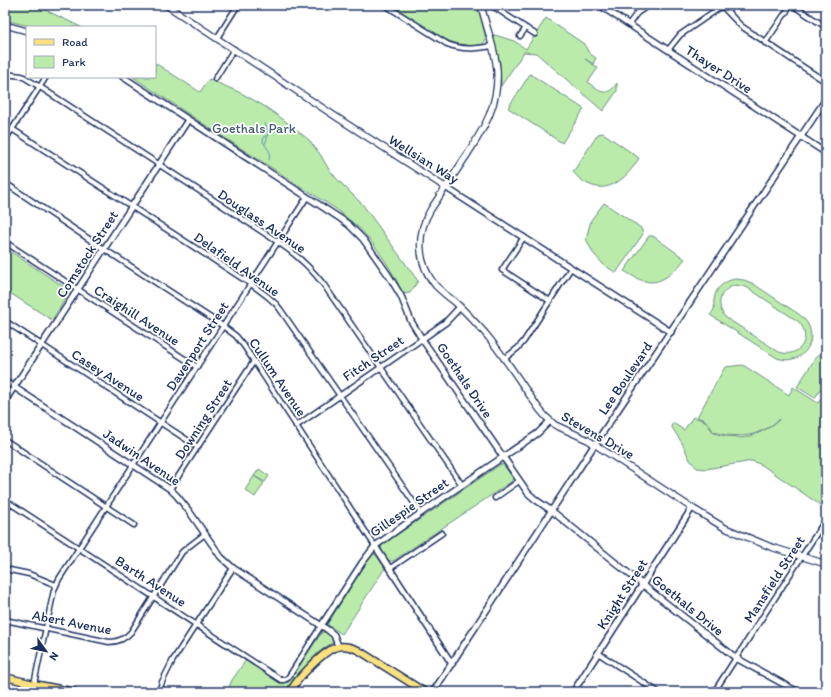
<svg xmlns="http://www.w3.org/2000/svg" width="831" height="697" font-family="Itim,sans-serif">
	<rect width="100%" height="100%" fill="#fff"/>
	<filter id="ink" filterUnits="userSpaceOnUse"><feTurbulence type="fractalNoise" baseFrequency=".025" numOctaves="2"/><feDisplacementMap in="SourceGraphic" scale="8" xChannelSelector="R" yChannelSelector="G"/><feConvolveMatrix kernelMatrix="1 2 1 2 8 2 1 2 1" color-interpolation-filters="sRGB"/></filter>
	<g filter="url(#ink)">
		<!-- green -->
		<g fill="#bbebaa" stroke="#6b8d84" fill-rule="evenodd">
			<path d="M5 5H35L81 27H33L5 20Z"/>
			<path d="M391 5H478L486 40 482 45C467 47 454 44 441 37Z"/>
			<path d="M546 18 584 44 589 53 596 58 593 64 585 59 598 68 588 82C599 92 607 98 617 83V91L603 111 536 53 524 52 501 86 500 63 493 35H495L514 41 526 49Z"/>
			<path d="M155 63 200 92 209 79 241 93 264 106 284 120 309 140 320 154 328 168 337 179 363 205 418 281 410 293 403 294C393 272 378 247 360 229 353 222 344 216 336 209L214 131 133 77H155Z"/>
			<path d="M530 74 584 109 562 143 508 108Z"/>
			<path d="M603 133 639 158C629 176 609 195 588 184 582 181 577 177 573 172L598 134Z"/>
			<path d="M604 203 641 228 643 234 616 273 603 264 593 253 586 239 591 220Z"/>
			<path d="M649 236H653L685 259C676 270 661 286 645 281 638 280 631 275 624 271Z"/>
			<path d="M5 248 69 290V293L52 320 5 290Z"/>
			<path d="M735 279 744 280 752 283 800 315C824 334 805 368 777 358L710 315C712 313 713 311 714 309 715 307 713 303 714 300 715 288 724 281 735 279ZM736 285 742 286 748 288 799 322C813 338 799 359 779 352L725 317C715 304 720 289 736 285Z"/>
			<path d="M818 354 826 359V381L815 398 797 387Z"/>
			<path d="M743 365 789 395 793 387 818 403 826 391V509L762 465 752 461 706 469 697 468 690 460 682 443 671 426 673 423 684 430 693 417 705 421 714 433 725 436 739 437 741 438C756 436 768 429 779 420V419L770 427 754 434 743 436 726 435 714 432 705 420 697 417 725 367Z"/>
			<path d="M501 464 504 465 512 477 513 479 511 482 393 561C387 562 383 554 381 549L382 545Z"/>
			<path d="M259 469 269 476 265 482 254 476Z"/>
			<path d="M254 476 264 483 255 497 245 490Z"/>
			<path d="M373 554 377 556 385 568 342 634 328 625V623L371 555Z"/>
			<path d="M322 632C328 632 333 637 333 642L319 652 294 679 287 692H227L232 680 246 660 280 683H285L288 682Z"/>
		</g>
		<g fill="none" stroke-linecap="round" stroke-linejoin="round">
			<!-- stream -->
			<g stroke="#5f92b5" stroke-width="1">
				<path d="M265 123 268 134 267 136H264L263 142 270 152 269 160"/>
				<path d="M265 144 268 136"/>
			</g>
			<!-- minor casing -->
			<g stroke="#1b2f5e" stroke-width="7">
				<g id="minor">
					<path d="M385 5 447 44C462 50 476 49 492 46"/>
					<path d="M491 5 535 34"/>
					<path d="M721 5 741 26 826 82"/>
					<path d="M792 5 826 27"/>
					<path d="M629 24 637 13 649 5"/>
					<path d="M520 36 526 28"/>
					<path d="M217 38 238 5"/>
					<path d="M765 43 791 5"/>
					<path d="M668 50 680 35 722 6"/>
					<path d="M5 74 22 76 40 87 278 242C296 254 311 268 324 285L462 485"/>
					<path d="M215 79 234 49"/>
					<path d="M12 129 251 284 267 296 276 304 280 309 421 513"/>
					<path d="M5 140 46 77"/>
					<path d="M5 183 104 249 220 324 236 336 244 346 375 546"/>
					<path d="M524 237 502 270 550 301"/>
					<path d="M5 242 197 367"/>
					<path d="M5 321 198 447"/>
					<path d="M504 359 518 348 524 341 571 268"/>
					<path d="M5 381 14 387"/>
					<path d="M296 426 422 339"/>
					<path d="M5 440 134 525"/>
					<path d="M170 489 254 361"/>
					<path d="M495 498 519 481"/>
					<path d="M5 500 281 680H284L288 678 321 626"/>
					<path d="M5 569 29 574 56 585"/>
					<path d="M389 569 442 533"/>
					<path d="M5 620 109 642C118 642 125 639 131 632L182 552 188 547 205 534"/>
					<path d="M598 653 658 692"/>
					<path d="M34 684 54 590 59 579 307 197"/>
					<path d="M159 692 162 682 173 660 233 568"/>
					<path d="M714 692 826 519"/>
				</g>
			</g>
			<!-- tertiary casing -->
			<g stroke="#1b2f5e" stroke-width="8">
				<g id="tertiary">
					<path d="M599 5 826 153"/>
					<path d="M5 25 27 31"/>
					<path d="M123 77 341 219 349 225 363 239 389 276 401 296 411 321 422 339 528 493 536 500 552 511 638 581 736 658 798 692"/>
					<path d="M445 187 671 332"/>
					<path d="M422 339 446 322 460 307"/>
					<path d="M14 387 170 489 177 496 189 511 221 557 233 568 328 630 334 635 338 646"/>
					<path d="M5 401 188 120"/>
					<path d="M375 546 452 664"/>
					<path d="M321 626 362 563 375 546 421 513 538 433 550 421"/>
					<path d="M433 692 595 444 826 99"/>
					<path d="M573 692 692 508"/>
				</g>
			</g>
			<!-- secondary casing -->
			<g stroke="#1b2f5e" stroke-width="8">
				<g id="secondary">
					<path d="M166 5 347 124 445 187"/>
					<path d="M481 5C486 27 495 48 497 70 499 105 484 128 467 155 455 173 443 191 431 209 416 233 417 264 436 286 442 292 448 297 455 302 465 311 475 322 485 333 505 357 522 385 540 410L546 417 555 425 588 440 692 508 725 528 771 547 826 564"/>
				</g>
			</g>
			<!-- primary casing -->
			<g stroke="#1b2f5e" stroke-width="9">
				<g id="primary">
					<path d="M5 677 34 684 75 692"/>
					<path d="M290 692C296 680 324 650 337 647 344 645 351 647 358 650L425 692"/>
				</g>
			</g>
			<!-- minor -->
			<use href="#minor" stroke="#fff" stroke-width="4"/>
			<!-- tertiary -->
			<use href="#tertiary" stroke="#fff" stroke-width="5"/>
			<!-- secondary -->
			<use href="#secondary" stroke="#fff" stroke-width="5.5"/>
			<!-- primary -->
			<use href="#primary" stroke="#fae180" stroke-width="6"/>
		</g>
	</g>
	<g text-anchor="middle" stroke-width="3.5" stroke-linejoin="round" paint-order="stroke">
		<!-- street labels -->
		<g font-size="14" fill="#1b2f5e" stroke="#fff">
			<text transform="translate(719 69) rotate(33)" y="5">Thayer Drive</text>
			<text transform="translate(424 159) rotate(32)" y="5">Wellsian Way</text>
			<text transform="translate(262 221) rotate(34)" y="5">Douglass Avenue</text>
			<text transform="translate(87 254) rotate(-57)" y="5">Comstock Street</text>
			<text transform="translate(237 264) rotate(35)" y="5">Delafield Avenue</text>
			<text transform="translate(137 315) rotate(33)" y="5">Craighill Avenue</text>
			<text transform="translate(197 346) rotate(-57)" y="5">Davenport Street</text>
			<text transform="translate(373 358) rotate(-34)" y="5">Fitch Street</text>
			<text transform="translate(108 375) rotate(33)" y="5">Casey Avenue</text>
			<text transform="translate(278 377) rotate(56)" y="5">Cullum Avenue</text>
			<text transform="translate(625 378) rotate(-56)" y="5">Lee Boulevard</text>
			<text transform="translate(465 380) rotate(56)" y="5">Goethals Drive</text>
			<text transform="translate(203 419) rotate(-57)" y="5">Downing Street</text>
			<text transform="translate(598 435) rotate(30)" y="5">Stevens Drive</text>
			<text transform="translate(142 457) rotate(34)" y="5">Jadwin Avenue</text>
			<text transform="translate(409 507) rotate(-35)" y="5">Gillespie Street</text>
			<text transform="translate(774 579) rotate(-57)" y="5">Mansfield Street</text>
			<text transform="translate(151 581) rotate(33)" y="5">Barth Avenue</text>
			<text transform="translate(622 594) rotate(-57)" y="5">Knight Street</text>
			<text transform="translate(688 605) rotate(39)" y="5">Goethals Drive</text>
			<text transform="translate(72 622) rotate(11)" y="5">Abert Avenue</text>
		</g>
		<!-- park labels -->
		<g font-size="14" fill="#435e71" stroke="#fff">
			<text x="254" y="133">Goethals Park</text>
		</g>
	</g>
	<!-- margin -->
	<rect width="831" height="697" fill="none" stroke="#fff" stroke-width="20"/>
	<rect x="10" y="10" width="811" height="677" fill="none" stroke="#1b2f5e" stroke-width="1.5" filter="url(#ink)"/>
	<!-- legend -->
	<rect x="26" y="26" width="130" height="52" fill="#ffffff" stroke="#a4acbf"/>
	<rect x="34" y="39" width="20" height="6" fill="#fae180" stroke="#a4acbf"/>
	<text x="62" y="46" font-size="12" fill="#1b2f5e">Road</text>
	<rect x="34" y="56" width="20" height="12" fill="#bbebaa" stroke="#a4acbf"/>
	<text x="62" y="66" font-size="12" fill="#1b2f5e">Park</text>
	<!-- north arrow -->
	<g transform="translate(46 651) rotate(123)" stroke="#ffffff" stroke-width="3" paint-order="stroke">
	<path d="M0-3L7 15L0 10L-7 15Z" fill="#1b2f5e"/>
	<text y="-6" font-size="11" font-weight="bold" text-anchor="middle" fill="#1b2f5e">N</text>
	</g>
</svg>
